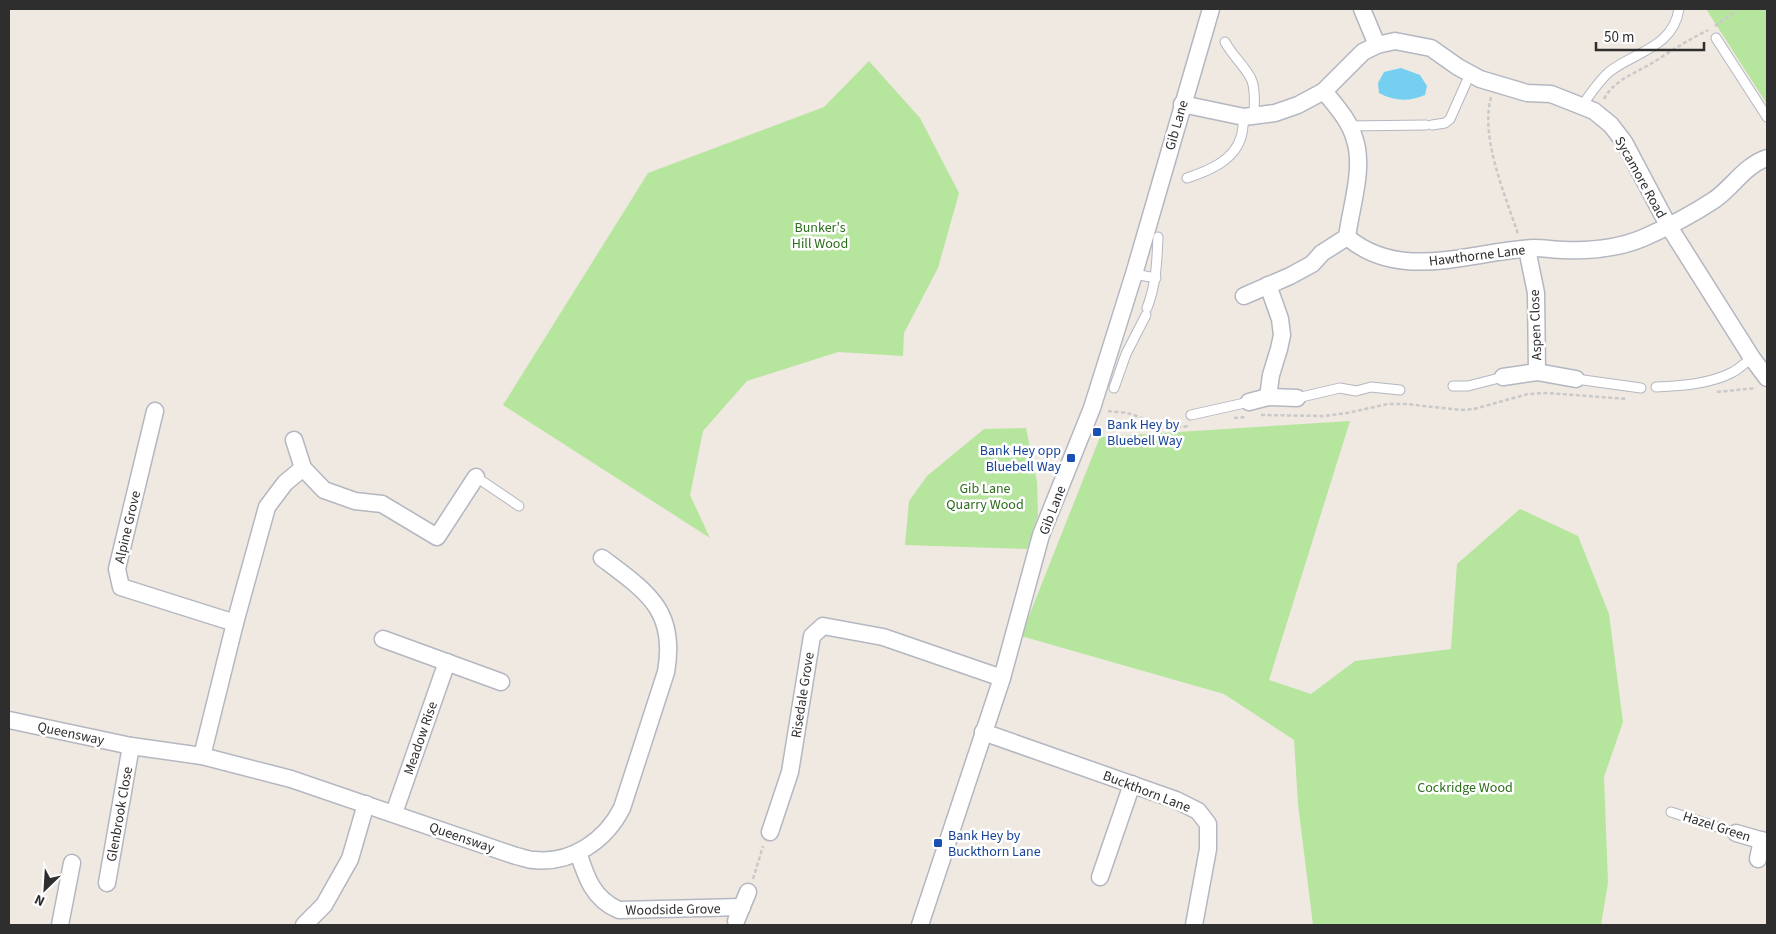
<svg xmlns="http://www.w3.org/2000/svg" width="1776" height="934" font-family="'Source Sans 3',sans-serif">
	<rect width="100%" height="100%" fill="#efe9e1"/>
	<!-- green -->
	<g fill="#b6e59e">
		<path d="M1706 9H1767V104Z"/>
		<path d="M869 61 920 118 959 193 938 268 904 333 903 356 838 352 747 381 703 431 690 495 710 538 503 405 648 173 824 107Z"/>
		<path d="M1350 421 1269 680 1311 694 1355 661 1451 649 1457 564 1520 509 1578 536 1609 614 1623 722 1604 777 1608 883 1601 925H1313L1298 804 1294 740 1224 694 1021 636 1100 437Z"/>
		<path d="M1026 428 1037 482 1038 515 1027 549 905 545 909 501 927 476 984 429Z"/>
	</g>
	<!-- water -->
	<path fill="#75cff0" d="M1401 68 1420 75 1427 86 1425 95C1409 102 1394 101 1379 93L1378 83 1384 72Z"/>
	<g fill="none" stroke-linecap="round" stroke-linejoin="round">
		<!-- lane casing -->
		<g stroke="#b4b7c1" stroke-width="11">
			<g id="lane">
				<path d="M1716 38 1767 117"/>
				<path d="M1225 42C1233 57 1247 68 1252 81 1256 92 1254 105 1254 117"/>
				<path d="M1582 106C1590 94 1598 82 1609 72 1634 52 1673 48 1679 9"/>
				<path d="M1432 125 1445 123 1450 119 1470 74"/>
				<path d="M1349 126 1426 125"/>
				<path d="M1187 178C1208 171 1234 161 1241 137 1243 131 1243 124 1244 117"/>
				<path d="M1134 274 1156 278"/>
				<path d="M1147 308C1156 285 1157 262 1158 237"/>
				<path d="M1576 379 1641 388"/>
				<path d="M1453 386H1468L1503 377"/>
				<path d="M1656 387C1682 386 1710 384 1733 372 1740 368 1746 362 1752 358"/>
				<path d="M1114 388 1126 354 1146 315"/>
				<path d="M1297 398 1340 388 1356 391 1371 387 1400 390"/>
				<path d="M1191 415 1249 402"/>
				<path d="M476 477 519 506"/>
				<path d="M1671 812 1736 833"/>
			</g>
		</g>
		<!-- street casing -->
		<g stroke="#b4b7c1" stroke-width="19">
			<g id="street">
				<path d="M1362 9 1377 45"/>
				<path d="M1182 104 1244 117 1275 113 1298 105 1324 91 1363 52 1377 45 1395 41 1431 48 1458 67 1480 79 1527 93 1551 94 1594 111 1611 125 1624 142 1668 225 1752 358 1767 378"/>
				<path d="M1347 237C1401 283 1472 251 1534 248 1544 248 1555 250 1565 250 1591 251 1619 248 1643 238 1666 228 1693 214 1714 200 1732 188 1745 165 1767 158"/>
				<path d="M1527 249 1536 293 1537 372"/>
				<path d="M1268 285 1280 319 1282 335 1279 349 1271 375 1268 397"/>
				<path d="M1244 296 1290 276 1312 264 1322 253 1347 237C1351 206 1365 167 1354 137 1349 120 1335 105 1324 91"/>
				<path d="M1503 377 1537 372 1576 379"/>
				<path d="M1249 402 1268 397 1297 398"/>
				<path d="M155 411 117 569 121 587 235 623"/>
				<path d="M294 440 303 468 324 490 355 501 382 504 437 537 476 477"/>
				<path d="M383 639 501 682"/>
				<path d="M9 720 131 746 202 756 291 779 516 856C522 857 528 860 534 860 572 864 606 840 622 808L666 672C677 610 647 592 602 558"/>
				<path d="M983 732 1176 800 1198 811 1208 824V849L1194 925"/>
				<path d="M202 756 235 623 267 507 285 483 303 468"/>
				<path d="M394 813 447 662"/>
				<path d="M770 832 790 772 812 636 823 626 883 637 1002 678"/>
				<path d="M1736 833 1767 842"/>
				<path d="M578 852C586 877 593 899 619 910L742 907"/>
				<path d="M1758 859 1762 840"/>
				<path d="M1100 877 1132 784"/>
				<path d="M107 883 131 746"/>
				<path d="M736 921 748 892"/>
				<path d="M60 925 72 863"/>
				<path d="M304 925 324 905 350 859 366 804"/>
				<path d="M920 925 1002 678 1041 535 1092 408 1134 274 1211 9"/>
			</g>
		</g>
		<!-- path -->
		<g stroke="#c9c9c9" stroke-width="2.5" stroke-dasharray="4 2.5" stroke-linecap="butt">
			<path d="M1715 26 1738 9"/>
			<path d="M1491 97C1480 138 1505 194 1518 234"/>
			<path d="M1604 99C1614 79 1639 72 1657 60 1674 49 1690 39 1708 30"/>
			<path d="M1717 392 1756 388"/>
			<path d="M1108 411C1115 412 1124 412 1131 414 1155 422 1163 430 1189 426"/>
			<path d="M1261 415 1324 416 1347 413 1388 404H1406L1461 410 1474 409 1528 394 1548 393 1627 399"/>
			<path d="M1234 418 1246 417"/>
			<path d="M753 879 763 846"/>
		</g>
		<!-- lane -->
		<use href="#lane" stroke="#fff" stroke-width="9"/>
		<!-- street -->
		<use href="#street" stroke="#fff" stroke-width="16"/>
	</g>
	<!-- markers -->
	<g fill="#1a4fb4" stroke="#fff" stroke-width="2">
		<rect x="1092" y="427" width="10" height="10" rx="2.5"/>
		<rect x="1066" y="453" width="10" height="10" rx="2.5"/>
		<rect x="933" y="838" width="10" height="10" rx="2.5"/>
	</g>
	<g text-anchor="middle" stroke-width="5" stroke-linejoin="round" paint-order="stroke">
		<!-- street labels -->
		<g font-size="14" fill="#2e2e2e" stroke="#fff">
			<text transform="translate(1176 125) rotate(-74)" y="5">Gib Lane</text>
			<text transform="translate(1641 177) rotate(61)" y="5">Sycamore Road</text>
			<text transform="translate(1477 255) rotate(-7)" y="5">Hawthorne Lane</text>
			<text transform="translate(1535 325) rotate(-92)" y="5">Aspen Close</text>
			<text transform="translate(1052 510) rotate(-69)" y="5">Gib Lane</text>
			<text transform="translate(127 527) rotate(-77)" y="5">Alpine Grove</text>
			<text transform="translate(802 695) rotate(-81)" y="5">Risedale Grove</text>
			<text transform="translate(71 733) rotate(12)" y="5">Queensway</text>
			<text transform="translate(420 738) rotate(-71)" y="5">Meadow Rise</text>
			<text transform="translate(1147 791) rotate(21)" y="5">Buckthorn Lane</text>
			<text transform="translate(119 814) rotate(-80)" y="5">Glenbrook Close</text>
			<text transform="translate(1717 826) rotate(18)" y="5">Hazel Green</text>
			<text transform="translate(462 837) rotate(19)" y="5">Queensway</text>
			<text transform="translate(673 909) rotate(-1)" y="5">Woodside Grove</text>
		</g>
		<!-- park labels -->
		<g font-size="14" fill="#2c6e1b" stroke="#fff">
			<text x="820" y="232">Bunker's<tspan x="820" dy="16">Hill Wood</tspan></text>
			<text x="985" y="493">Gib Lane<tspan x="985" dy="16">Quarry Wood</tspan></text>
			<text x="1465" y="792">Cockridge Wood</text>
		</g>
		<!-- transit labels -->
		<g font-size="14" fill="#164399" stroke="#fff" text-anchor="start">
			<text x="1107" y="429">Bank Hey by<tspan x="1107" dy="16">Bluebell Way</tspan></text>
			<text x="1061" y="455" text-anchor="end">Bank Hey opp<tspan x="1061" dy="16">Bluebell Way</tspan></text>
			<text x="948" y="840">Bank Hey by<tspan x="948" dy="16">Buckthorn Lane</tspan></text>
		</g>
	</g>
	<!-- border -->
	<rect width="1776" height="934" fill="none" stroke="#2e2e2e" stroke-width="20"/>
	<!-- north arrow -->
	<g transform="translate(45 889) rotate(205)" stroke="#ffffff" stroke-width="4" paint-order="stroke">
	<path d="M0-4L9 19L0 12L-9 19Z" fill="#2e2e2e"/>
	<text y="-8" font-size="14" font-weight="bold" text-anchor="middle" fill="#2e2e2e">N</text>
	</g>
	<!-- scale -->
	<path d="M1596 42v8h108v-8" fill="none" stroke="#2e2e2e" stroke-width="2.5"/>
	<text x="1604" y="42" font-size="15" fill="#2e2e2e" stroke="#ffffff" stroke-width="4" paint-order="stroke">50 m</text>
</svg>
